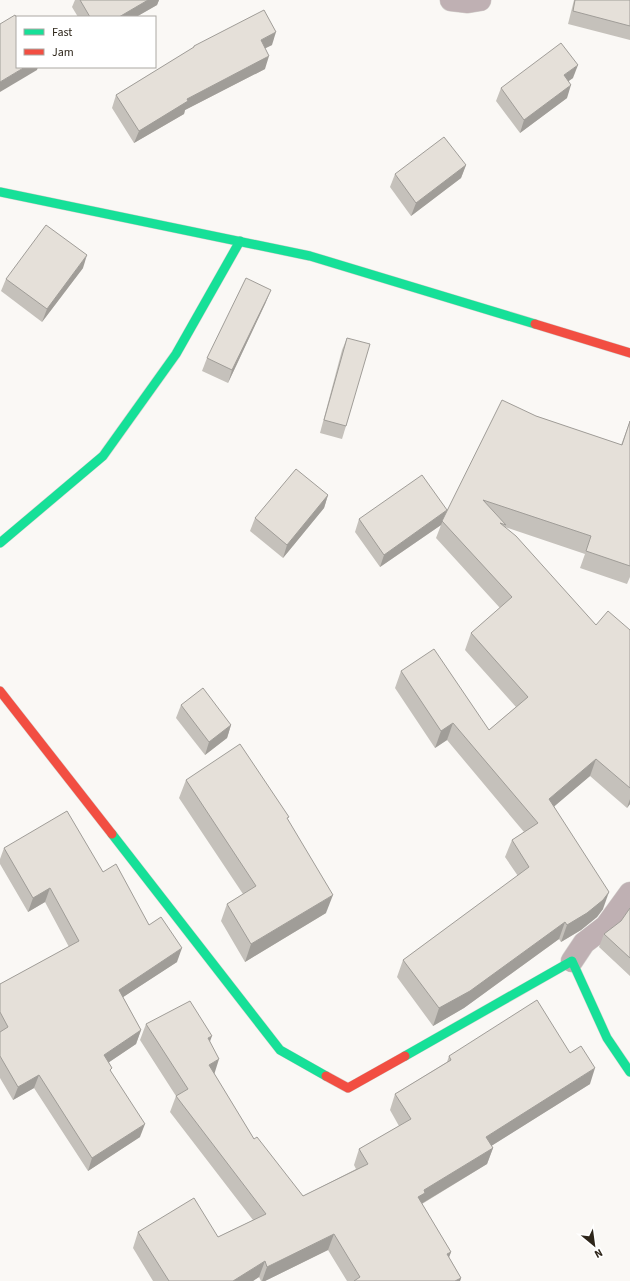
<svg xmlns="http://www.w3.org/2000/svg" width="630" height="1281" font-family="'Source Sans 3',sans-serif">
	<rect width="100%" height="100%" fill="#faf8f5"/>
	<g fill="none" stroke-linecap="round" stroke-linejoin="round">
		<!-- street casing -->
		<g stroke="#d4d2ce" stroke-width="23">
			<g id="street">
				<path d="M451 0 468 2 480 0"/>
				<path d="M572 961 584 943 606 926 630 893"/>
			</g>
		</g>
		<!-- fast casing -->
		<g stroke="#d4d2ce" stroke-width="10">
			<g id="fast">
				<path d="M0 192 310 256 535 324"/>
				<path d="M0 543 103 456 176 354 240 241"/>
				<path d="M112 834 280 1050 326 1076"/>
				<path d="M405 1056 572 961 607 1038 630 1072"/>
			</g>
		</g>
		<!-- jam casing -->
		<g stroke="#d4d2ce" stroke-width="10">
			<g id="jam">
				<path d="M535 324 630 353"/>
				<path d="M0 691 112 834"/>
				<path d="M326 1076 348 1088 405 1056"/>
			</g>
		</g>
		<!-- street -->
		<use href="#street" stroke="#bfb0b3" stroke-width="22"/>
		<!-- fast -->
		<use href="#fast" stroke="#16e098" stroke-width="9"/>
		<!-- jam -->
		<use href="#jam" stroke="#f24e42" stroke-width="9"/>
	</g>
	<!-- wall -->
	<g fill="#c5c1bb">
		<path d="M75 0H159L157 5 136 17H78L72 7Z"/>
		<path d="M574 0H630V40L568 24Z"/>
		<path d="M272 45 265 48V69L185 110 184 114 134 143 112 108 116 95 193 48 194 46Z"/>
		<path d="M573 78 568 81 567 98 520 133 496 101 501 88Z"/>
		<path d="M466 165 461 178 411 216 390 187 395 174Z"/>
		<path d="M83 268 42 322 1 291 6 279Z"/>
		<path d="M266 302 228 383 202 371 207 358Z"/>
		<path d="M347 338 346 426 342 439 320 433 342 350Z"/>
		<path d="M536 416 621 445 630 421V577L627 584 580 568 585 554 505 527 596 625 630 630V804L627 808 590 776 554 806 603 909 597 917 581 930 561 942 559 939 464 1008 433 1026 397 977 403 960 518 876 505 857 512 840 524 832 447 740 435 748 395 688 401 671 489 730 516 707 465 650 471 633 500 608 436 538 441 525 380 567 355 532 359 519 447 510Z"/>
		<path d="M328 495 324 508 283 558 250 531 255 518Z"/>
		<path d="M181 705 231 725 227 738 205 755 176 718Z"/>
		<path d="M186 780 288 820 326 913 245 962 221 921 227 904 243 894 179 798Z"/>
		<path d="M4 848 103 872 149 925 177 962 123 997 141 1030 136 1044 109 1062 111 1072 140 1137 88 1171 34 1088 13 1100 0 1078V984L69 947 45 902 28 912 0 864V859Z"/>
		<path d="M630 908V976L599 947 604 934 621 921Z"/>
		<path d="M146 1024 210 1042 214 1074 254 1139 303 1196 356 1169 354 1165 359 1149 399 1126 390 1110 395 1094 447 1062 449 1056 590 1084 491 1146 493 1148 487 1164 422 1204 451 1252 449 1257 461 1278 460 1281H347L328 1250 265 1281H261L259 1277 253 1281H153L133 1248 138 1232 218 1237 253 1220 170 1112 176 1096 140 1040Z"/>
	</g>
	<!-- shaded-wall -->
	<g fill="#a09d98">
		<path d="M148 0H159L157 5 136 17H119Z"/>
		<path d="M276 32 272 45 256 53 261 40Z"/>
		<path d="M269 56 265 69 185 110 184 114 134 143 139 131 187 99Z"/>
		<path d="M578 65 573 78 559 88 564 75Z"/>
		<path d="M25 67H38L37 70 0 92V82Z"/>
		<path d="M571 85 567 98 520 133 524 120Z"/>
		<path d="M466 165 461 178 411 216 416 203Z"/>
		<path d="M87 255 83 268 42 322 47 309Z"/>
		<path d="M271 290 266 302 228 383 232 370Z"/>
		<path d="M328 495 324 508 283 558 287 545Z"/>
		<path d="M447 510 441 525 380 567 384 555Z"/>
		<path d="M453 723 447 740 435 748 441 731Z"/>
		<path d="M231 725 227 738 205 755 209 742Z"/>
		<path d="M596 759 590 776 543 816 549 799Z"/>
		<path d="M630 799V804L627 808Z"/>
		<path d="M50 888 45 902 28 912 33 898Z"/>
		<path d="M609 892 603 909 597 917 581 930 561 942 567 925Z"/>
		<path d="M333 895 326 913 245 962 251 944Z"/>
		<path d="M565 922 559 939 464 1008 433 1026 439 1008Z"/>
		<path d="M182 948 177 962 114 1003 119 990Z"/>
		<path d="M141 1030 136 1044 99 1069 104 1055Z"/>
		<path d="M212 1036 206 1052 208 1038Z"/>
		<path d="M219 1059 214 1075 209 1065Z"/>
		<path d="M595 1068 590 1084 480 1153 486 1137Z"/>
		<path d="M39 1075 34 1088 13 1100 18 1087Z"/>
		<path d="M145 1124 140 1137 88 1171 92 1158Z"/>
		<path d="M493 1148 487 1164 421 1204 418 1197 424 1190Z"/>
		<path d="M334 1234 328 1250 265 1281H262L267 1267Z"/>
		<path d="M451 1252 445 1268 447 1254Z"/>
		<path d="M265 1261 259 1277 253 1281H233Z"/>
		<path d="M461 1278 460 1281H455Z"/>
	</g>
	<!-- building -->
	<g fill="#e5e0d9" stroke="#a09d98">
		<path d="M80 0H148L119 17H90Z"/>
		<path d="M575 0H630V26L573 11Z"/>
		<path d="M264 10 276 32 261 40 269 56 187 99 188 101 139 131 116 95 194 47V46Z"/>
		<path d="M15 15 17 18V67H25L0 82V24Z"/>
		<path d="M561 43 578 65 564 75 571 85 524 120 501 88Z"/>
		<path d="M444 137 466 165 416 203 395 174Z"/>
		<path d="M46 225 87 255 47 309 6 279Z"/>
		<path d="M246 278 271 290 232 370 207 358Z"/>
		<path d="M347 338 370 344 346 426 324 420Z"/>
		<path d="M502 400 536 416 622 445 630 421V566L586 551 591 536 483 500 506 525 500 523 516 536 596 625 608 611 630 630V788L596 759 549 799 609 892 603 900 587 913 567 925 565 922 470 991 439 1008 403 960 529 867 512 840 538 823 453 723 441 731 401 671 434 649 489 730 528 697 471 633 512 597 442 521Z"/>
		<path d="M296 469 328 495 287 545 255 518Z"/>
		<path d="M422 475 447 510 384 555 359 519Z"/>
		<path d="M203 688 231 725 209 742 181 705Z"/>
		<path d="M240 744 289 817 287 818 333 895 251 944 227 904 256 886 186 780Z"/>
		<path d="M67 811 103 872 116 864 149 925 161 917 182 948 119 990 141 1030 104 1055 112 1068 110 1070 145 1124 92 1158 39 1075 18 1087 0 1056V1032L8 1027 0 1012V984L79 941 50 888 33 898 4 848Z"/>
		<path d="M630 908V958L604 934 621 921Z"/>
		<path d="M537 1000 570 1053 581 1046 595 1068 486 1137 493 1148 424 1190 425 1193 418 1197 451 1252 447 1254 461 1278 455 1281H354L360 1277 334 1234 267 1267 265 1261 233 1281H169L138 1232 194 1198 218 1237 266 1214 176 1096 188 1089 146 1024 190 1001 212 1036 208 1038 219 1059 209 1065 254 1139 257 1137 303 1196 368 1164 359 1149 411 1119 395 1094 451 1060 449 1056Z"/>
	</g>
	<!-- legend -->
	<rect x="16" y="16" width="140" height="52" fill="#ffffff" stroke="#aba8a3"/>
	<rect x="24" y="29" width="20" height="6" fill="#16e098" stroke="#aba8a3"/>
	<text x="52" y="36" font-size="12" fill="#2d2519">Fast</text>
	<rect x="24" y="49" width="20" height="6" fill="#f24e42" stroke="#aba8a3"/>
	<text x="52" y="56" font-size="12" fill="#2d2519">Jam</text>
	<!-- north arrow -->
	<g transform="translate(594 1245) rotate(151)" stroke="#ffffff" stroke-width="3" paint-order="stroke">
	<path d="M0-3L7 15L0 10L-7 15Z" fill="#2d2519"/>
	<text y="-6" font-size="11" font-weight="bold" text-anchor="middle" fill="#2d2519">N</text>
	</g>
</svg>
